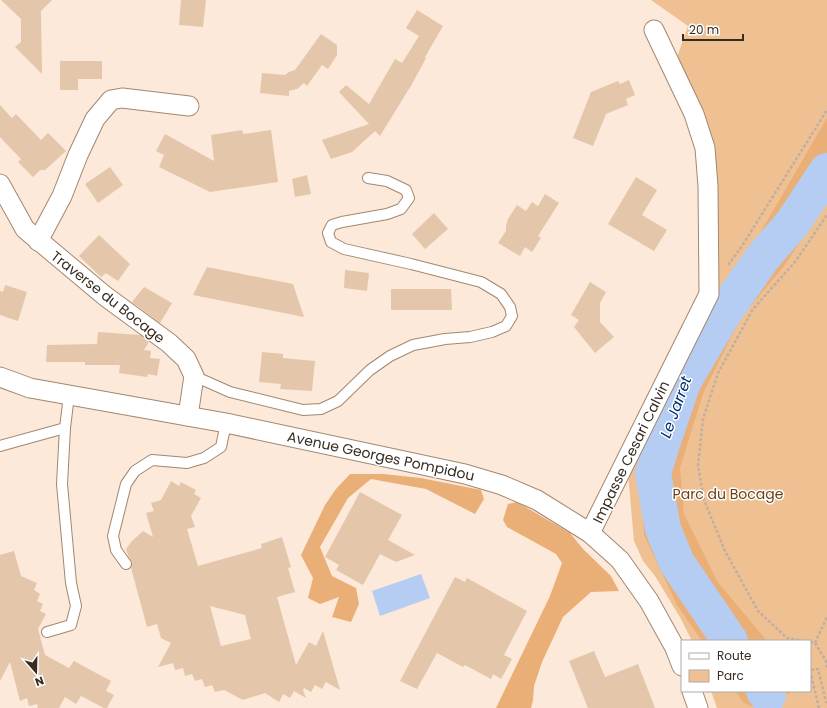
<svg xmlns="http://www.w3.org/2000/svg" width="827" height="708" font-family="Poppins,sans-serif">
	<rect width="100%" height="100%" fill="#fce9d9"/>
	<!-- green -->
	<path fill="#efc092" d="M651 0H827V708H717L711 691H810V641H692L681 619 655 576 643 561 634 541 628 473 716 296 713 141 676 60 688 26Z"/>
	<!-- forest -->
	<g fill="#e9af77">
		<path d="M827 118V202L784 266 740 319 703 394 680 468 684 514 717 581 767 641H702L677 605 644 535 640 461 662 399 700 325 738 271Z"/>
		<path d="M350 474H383L421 478 481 490 484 499 475 514 426 489 371 479 348 498 320 547 332 576 356 588 359 604 351 622 332 617 339 597 320 604 308 598 313 578 301 555 325 505 336 489Z"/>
		<path d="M517 502 570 533 583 549 611 576 619 591 591 592 563 617 542 662 534 686 533 700 531 708H496L550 596 562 563 556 554 507 527 503 520 508 504Z"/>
		<path d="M735 691H792V692L754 707 744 703Z"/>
	</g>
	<!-- water -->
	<path fill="#b5cdf3" d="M421 574 430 598 380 616 372 591Z"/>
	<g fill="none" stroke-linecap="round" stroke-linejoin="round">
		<!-- river -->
		<g stroke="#b5cdf3" stroke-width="36">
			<path d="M730 641 677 563 663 529 653 473 663 441 683 382 723 314 763 257 792 224 827 171"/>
			<path d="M764 691 768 696"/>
		</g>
	</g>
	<!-- building -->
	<g fill="#e4c6ab" fill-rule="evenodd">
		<path d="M1 0H52L41 11 42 74 15 47 21 42V19Z"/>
		<path d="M181 0H206L203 27 179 25Z"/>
		<path d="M417 10 443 26 425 57 426 58 412 84 380 136 375 131 352 152 331 159 322 140 369 124 339 92 346 85 369 104 395 59 402 63 419 36 406 28Z"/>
		<path d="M321 34 337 45V55L328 69 322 65 307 86 304 83 297 89 289 91V96L260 93 262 73 285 75 289 72 295 70Z"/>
		<path d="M60 61H102V79H78V90H60Z"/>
		<path d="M629 80 635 95 626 99 628 105 606 114 593 146 573 138 591 92 618 81 620 84Z"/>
		<path d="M0 105 12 118 16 114 41 140 48 133 66 151 45 170H40L33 177 18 162 21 159 0 137Z"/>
		<path d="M242 130 243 134 271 130 278 182 210 192 159 167 164 155 156 151 165 134 214 161 211 135Z"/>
		<path d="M110 167 123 185 98 203 85 184Z"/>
		<path d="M307 175 311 194 295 197 292 179Z"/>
		<path d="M636 177 657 190 642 215 667 230 654 251 608 224Z"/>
		<path d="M545 194 559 203 538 236 541 238 532 252 525 247 520 256 498 243 506 231V226L508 219 517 205 526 211 532 202 538 206Z"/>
		<path d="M434 213 448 229 425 249 412 234Z"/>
		<path d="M99 235 130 264 118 281 106 273 101 277 79 256Z"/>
		<path d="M207 267 293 284 304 317 193 295Z"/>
		<path d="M345 270 369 273 367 291 344 288Z"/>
		<path d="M590 282 606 292 600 303V322L614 337 595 353 574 327 579 320 571 315Z"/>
		<path d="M5 285 27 292 18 321 0 315V291L3 292Z"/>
		<path d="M144 287 172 303 160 323 132 302Z"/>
		<path d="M391 289H451L452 310H391Z"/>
		<path d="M98 332 140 335 149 342 144 350 151 351 150 358 160 359 157 376 148 374 147 377 119 373 120 365H85V362H46L47 345 97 344Z"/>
		<path d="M262 352 283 354V358L315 361 312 391 280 389 281 384 259 382Z"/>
		<path d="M171 481 179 486 181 482 196 490 194 494 201 498 191 516 195 527 187 529 198 566 262 548 261 544 282 537 291 567 288 568 295 592 277 597 296 665 309 642 316 646 323 631 340 690 326 682 322 689 315 685 311 692 304 688 303 690 306 698 294 691 290 698 283 694 279 702 265 693 243 700 224 690 215 692 212 685 205 687 202 679 195 681 192 674 185 676 183 668 175 670 173 663 158 667 171 643 161 638 157 624 147 627 131 568 132 563 128 555 126 549 132 541 143 531 153 537 146 513 154 511 151 503 161 500ZM210 606 245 615 251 639 221 646Z"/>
		<path d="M360 492 402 515 388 540 415 555 396 562 380 554 363 585 336 570 339 565 325 557Z"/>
		<path d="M14 551 21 576 37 583 34 590 40 594 37 601 43 604 40 611 46 614 38 629 45 655 69 668 74 661 111 681 106 691 114 695 107 708H104L81 696 76 704 65 697 59 708H38L37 704 29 706 27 698 20 701 10 662 0 681V555Z"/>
		<path d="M455 577 465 582 467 578 527 611 504 655 512 659 501 679 493 674 491 679 465 665 463 667 437 653 417 689 400 681Z"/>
		<path d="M594 651 605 677 638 664 655 708H588L569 661Z"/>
	</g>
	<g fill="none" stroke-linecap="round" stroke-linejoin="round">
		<!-- lane casing -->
		<g stroke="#a3876e" stroke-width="12">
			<g id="lane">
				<path d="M194 376 230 392 303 410 321 409 338 401 370 370 390 356 413 345 445 339 470 337 492 332 506 326 512 316 510 307 501 294 481 282 411 264 344 249 331 242 328 233 332 225 342 222 387 214 401 209 409 198 406 190 387 181 368 178"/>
				<path d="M0 446 65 428"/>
				<path d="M126 564 116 550 113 536 126 484 135 471 152 460 187 463 204 458 221 447 226 423"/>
				<path d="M47 632 71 625 76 606 71 583 62 484 65 428 69 395"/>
			</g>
		</g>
		<!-- street casing -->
		<g stroke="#a3876e" stroke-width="21">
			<g id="street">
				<path d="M0 184 25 229 105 296 169 343 186 359 194 376 188 416"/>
				<path d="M38 241 62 196 78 155 95 119 111 100 122 98 189 106"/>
				<path d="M0 377 30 388 226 423 465 474 502 485 537 500 590 533 620 560 649 601 675 648 682 666"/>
				<path d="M590 533 709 294 708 186 705 148 694 114 654 30"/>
				<path d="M692 691 698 708"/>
			</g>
		</g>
		<!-- path -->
		<g stroke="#c0afa1" stroke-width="2.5" stroke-dasharray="3 2" stroke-linecap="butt">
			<path d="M728 265 742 246 827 110"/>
			<path d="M804 641 787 638 758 611 725 551 704 500 698 466 703 419 718 373 753 309 795 262 827 215"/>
			<path d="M810 642 815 643 826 661 827 668"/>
			<path d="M815 643 827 617"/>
			<path d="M819 708 810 670 818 669 826 702H827"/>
		</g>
		<!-- lane -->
		<use href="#lane" stroke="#fff" stroke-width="10"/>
		<!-- street -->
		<use href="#street" stroke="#fff" stroke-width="19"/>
	</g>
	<g text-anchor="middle" stroke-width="3" stroke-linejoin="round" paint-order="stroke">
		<!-- street labels -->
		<g font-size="14" fill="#372c21" stroke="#fff">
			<text transform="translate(108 297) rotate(38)" y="5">Traverse du Bocage</text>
			<text transform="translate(631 452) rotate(-64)" y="5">Impasse Cesari Calvin</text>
			<text transform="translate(381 456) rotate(12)" y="5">Avenue Georges Pompidou</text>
		</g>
		<!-- park labels -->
		<g font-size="14" fill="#694218" stroke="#fff">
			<text x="728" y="499">Parc du Bocage</text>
		</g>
		<!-- water labels -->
		<g font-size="15" font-style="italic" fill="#002e73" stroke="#fff">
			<text transform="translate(676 407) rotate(-70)" y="5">Le Jarret</text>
		</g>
	</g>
	<!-- legend -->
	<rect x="681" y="640" width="130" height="52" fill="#ffffff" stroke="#afaba6"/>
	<rect x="689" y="653" width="20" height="6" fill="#ffffff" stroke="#afaba6"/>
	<text x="717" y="660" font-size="12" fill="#372c21">Route</text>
	<rect x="689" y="670" width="20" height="12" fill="#efc092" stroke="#afaba6"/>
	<text x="717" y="680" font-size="12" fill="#372c21">Parc</text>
	<!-- north arrow -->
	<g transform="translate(36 672) rotate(160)" stroke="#ffffff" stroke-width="3" paint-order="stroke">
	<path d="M0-3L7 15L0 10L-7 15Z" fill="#372c21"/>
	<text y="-6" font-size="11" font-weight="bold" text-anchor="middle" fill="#372c21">N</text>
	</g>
	<!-- scale -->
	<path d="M683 34v6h60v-6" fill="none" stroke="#372c21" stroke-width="2"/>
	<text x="689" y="34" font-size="12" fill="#372c21" stroke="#ffffff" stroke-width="3" paint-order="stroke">20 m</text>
</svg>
